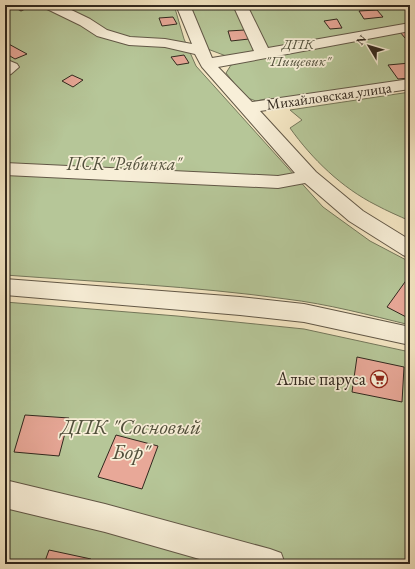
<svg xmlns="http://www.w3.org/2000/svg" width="415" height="569" font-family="'EB Garamond',serif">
	<rect width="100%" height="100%" fill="#f4e6c3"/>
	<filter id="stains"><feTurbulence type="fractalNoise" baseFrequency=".005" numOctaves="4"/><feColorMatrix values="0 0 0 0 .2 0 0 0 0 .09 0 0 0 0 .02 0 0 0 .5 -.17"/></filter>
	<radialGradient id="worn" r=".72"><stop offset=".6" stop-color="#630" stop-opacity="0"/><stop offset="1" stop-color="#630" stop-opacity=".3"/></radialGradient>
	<!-- green -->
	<g fill="#b6c698" stroke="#74775b">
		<path d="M5 5H174L184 39 196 66 323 207 370 241 410 262V325C369 315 328 304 286 299 193 286 98 282 5 275Z"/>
		<path d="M188 5H410V84L275 104 270 98 256 101 245 97 226 73 231 65 242 62 205 48Z"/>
		<path d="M410 92V221C399 216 387 211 376 205 342 188 312 159 290 128L302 120 290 110Z"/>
		<path d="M5 302 177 316 304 329 410 352V564H5Z"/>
	</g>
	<!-- building -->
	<g fill="#e8a898" stroke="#31281e">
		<path d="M14 5H29L31 6 21 11 12 6Z"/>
		<path d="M377 10 383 17 364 19 359 11Z"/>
		<path d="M173 17 177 24 162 26 159 18Z"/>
		<path d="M337 19 342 28 330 29 324 21Z"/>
		<path d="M245 30 249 39 231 41 228 31Z"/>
		<path d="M410 31V37L405 38 400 32Z"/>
		<path d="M5 42 27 54 15 59 5 53Z"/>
		<path d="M184 55 189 63 177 65 171 57Z"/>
		<path d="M410 63V78L398 79 388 65Z"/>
		<path d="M72 75 83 80 73 87 62 81Z"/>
		<path d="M410 275V319L387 307Z"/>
		<path d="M357 357 404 367 402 402 352 392Z"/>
		<path d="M25 415 69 418 59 456 14 452Z"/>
		<path d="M116 435 158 446 142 489 98 477Z"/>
		<path d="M49 550 91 559 90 564H44Z"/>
	</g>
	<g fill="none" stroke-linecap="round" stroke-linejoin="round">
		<!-- minor casing -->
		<g stroke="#625847" stroke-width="2">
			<g id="minor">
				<path d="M43 5H61L90 19 107 30 130 37 165 39 192 44 176 5H190L212 58 254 51 233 5H247L268 48 410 23V31L218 67 252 102 410 79V89L260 111 316 172 363 211 410 240V258L403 255 349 221 305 183 278 188 5 175V163L278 176 295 173 202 67 195 54 165 47 129 45 97 36 80 25 45 8Z"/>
				<path d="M5 59 17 64 19 67 11 74 5 76Z"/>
				<path d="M5 279 240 297 304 304 410 327V345L304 322 240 315 5 295Z"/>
				<path d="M5 480 105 504 270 549 281 553 285 564H217L105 532 5 508Z"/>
			</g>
		</g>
		<!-- minor -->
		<use href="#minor" fill="#f8efd8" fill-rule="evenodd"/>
	</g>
	<!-- icons -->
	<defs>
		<g id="supermarket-ring" transform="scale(0.9)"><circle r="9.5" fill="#f8efd8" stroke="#8f2418" stroke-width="1.5"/><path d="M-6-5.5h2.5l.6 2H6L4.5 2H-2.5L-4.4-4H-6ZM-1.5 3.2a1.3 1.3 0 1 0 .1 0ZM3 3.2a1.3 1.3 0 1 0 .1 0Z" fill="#8f2418"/></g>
	</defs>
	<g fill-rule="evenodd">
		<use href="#supermarket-ring" x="379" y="379"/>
	</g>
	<g text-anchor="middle" stroke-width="3.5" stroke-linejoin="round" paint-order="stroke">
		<!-- far-park labels -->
		<g font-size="15" font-style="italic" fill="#52503c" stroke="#f8efd8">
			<text x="298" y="49">ДПК<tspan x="298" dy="17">"Пищевик"</tspan></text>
		</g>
		<!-- far-street labels -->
		<g font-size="15" fill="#31281e" stroke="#f8efd8">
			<text transform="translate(329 96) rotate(-8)" y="5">Михайловская улица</text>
		</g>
		<!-- park labels -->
		<g font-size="18" font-style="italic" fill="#52503c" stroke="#f8efd8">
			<text x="124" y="170">ПСК "Рябинка"</text>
		</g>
		<!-- poi labels -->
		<g font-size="18" fill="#31281e" stroke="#f8efd8" text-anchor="end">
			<text x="366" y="385">Алые паруса</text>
		</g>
		<!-- near-park labels -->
		<g font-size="22" font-style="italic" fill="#52503c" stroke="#f8efd8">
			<text x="131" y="434">ДПК "Сосновый<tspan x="131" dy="25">Бор"</tspan></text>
		</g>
	</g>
	<!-- margin -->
	<rect width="415" height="569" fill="none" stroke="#f4e6c3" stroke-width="20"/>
	<rect x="6" y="6" width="403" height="557" fill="none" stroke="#31281e" stroke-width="2"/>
	<rect x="10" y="10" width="395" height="549" fill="none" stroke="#31281e"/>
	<!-- north arrow -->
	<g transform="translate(369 46) rotate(308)" stroke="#f8efd8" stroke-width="3" paint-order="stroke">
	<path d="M0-3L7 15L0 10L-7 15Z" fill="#31281e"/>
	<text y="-6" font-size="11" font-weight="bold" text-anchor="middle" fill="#31281e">N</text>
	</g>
	<rect width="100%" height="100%" filter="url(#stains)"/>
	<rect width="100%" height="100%" fill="url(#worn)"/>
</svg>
